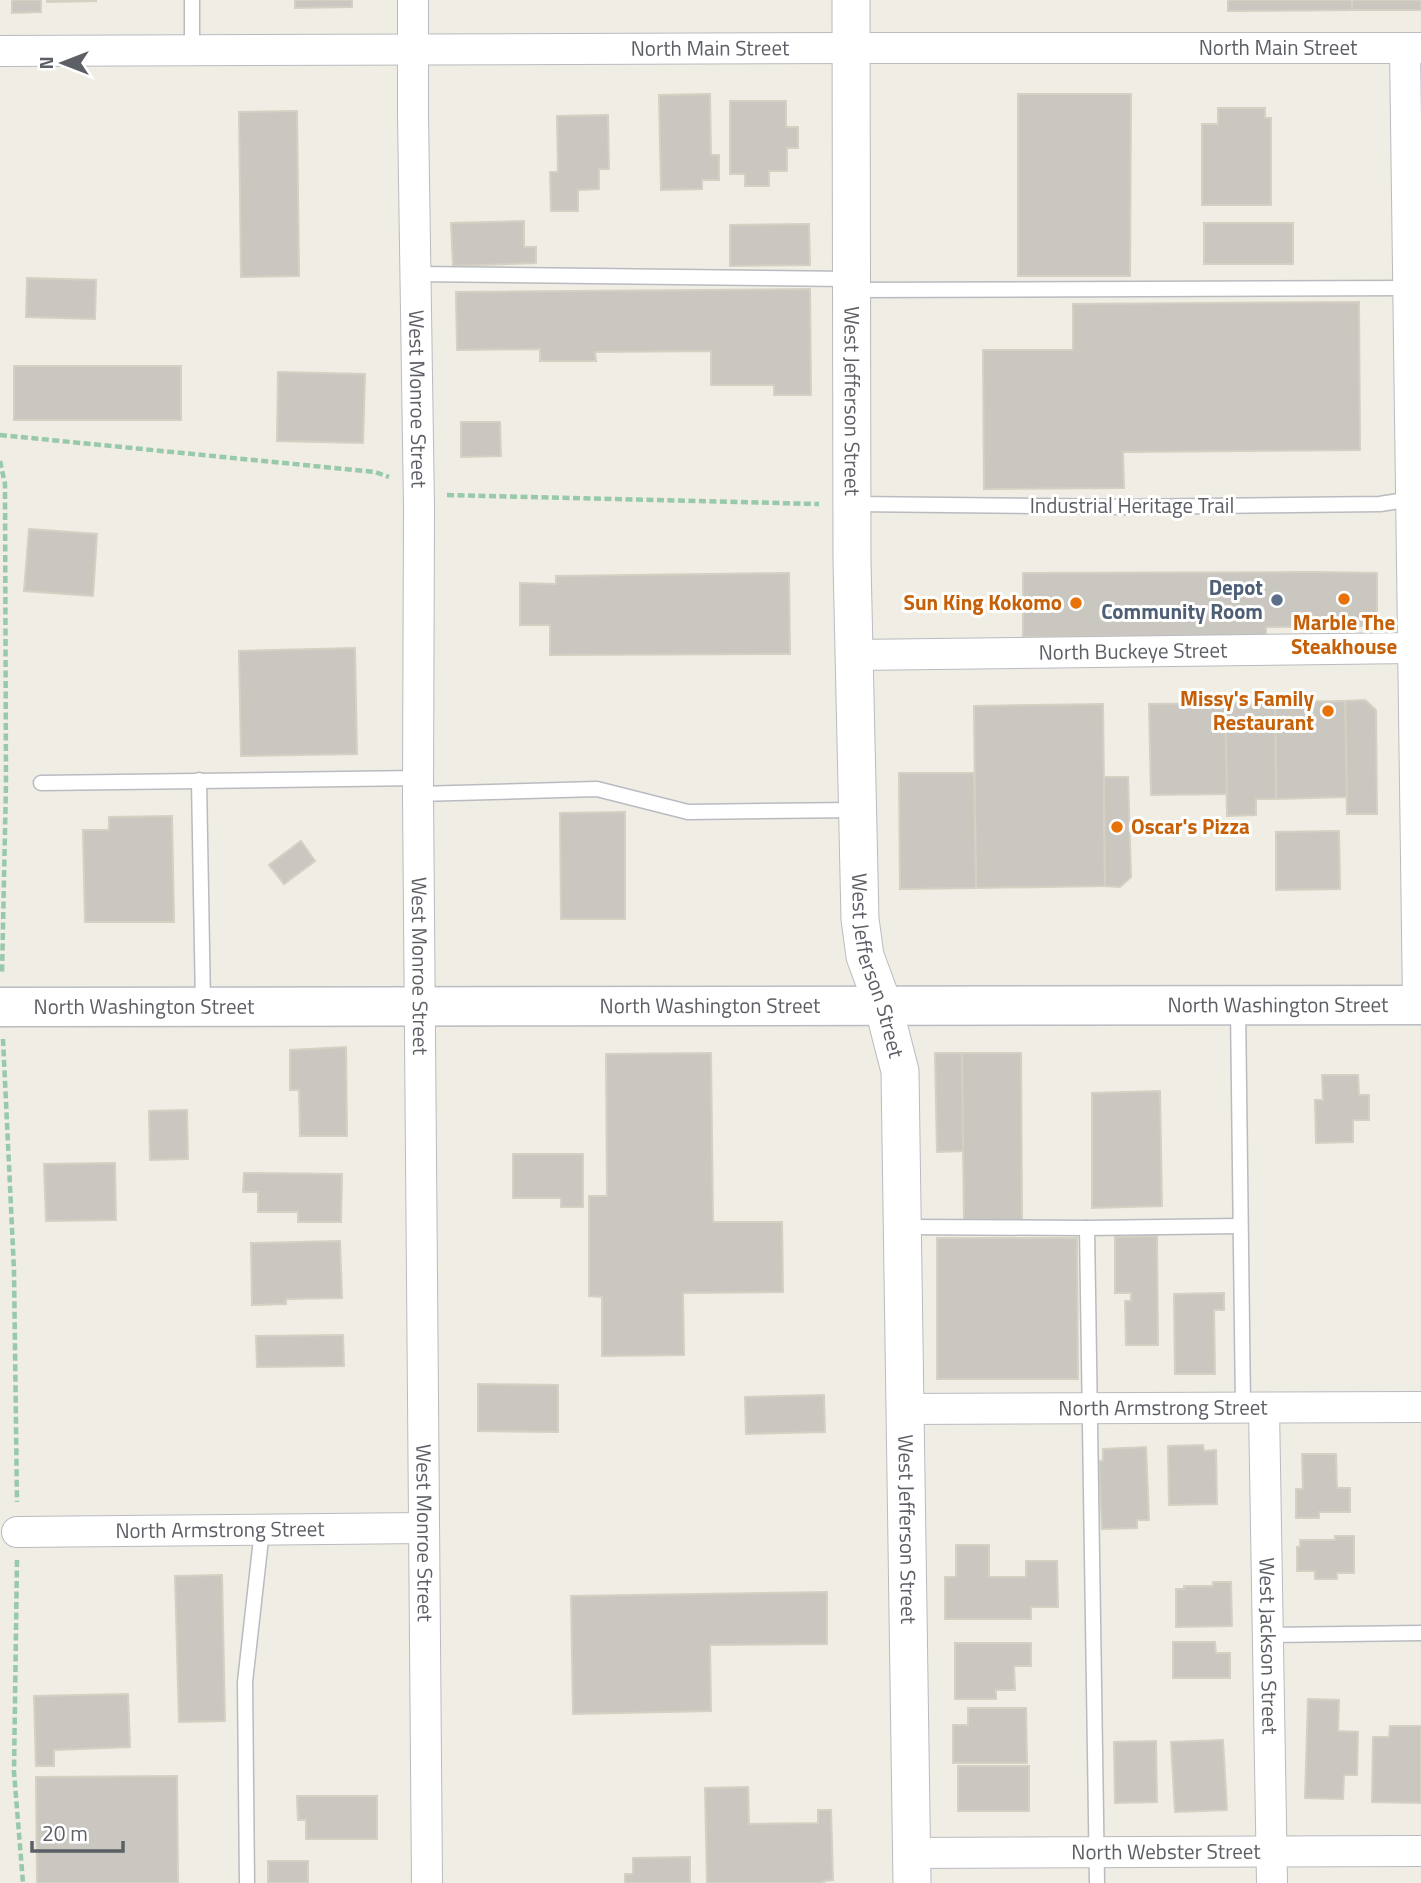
<svg xmlns="http://www.w3.org/2000/svg" width="1421" height="1883" font-family="'Titillium Web',sans-serif">
	<rect width="100%" height="100%" fill="#efede4"/>
	<!-- building -->
	<g fill="#cac7c1" stroke="#d4d0c2" stroke-width="2">
		<path d="M12 0H41V12L12 13Z"/>
		<path d="M47 0H96V1L47 2Z"/>
		<path d="M295 0H352V7L295 8Z"/>
		<path d="M1228 0H1352V10L1228 11Z"/>
		<rect x="1352" y="0" width="69" height="10"/>
		<path d="M710 94 711 155H719V180H702V189L661 190 659 95Z"/>
		<path d="M1018 94H1131L1130 276H1018Z"/>
		<path d="M730 101H786V127H798V148H787V171H769V186H745V174H730Z"/>
		<path d="M1218 108H1265V118H1271V205H1202V124H1218Z"/>
		<path d="M297 111 299 276 241 277 239 112Z"/>
		<path d="M608 115 609 169H599V189L578 190V211H551L550 172H558L557 116Z"/>
		<path d="M524 221V247H536V263L453 266 451 223Z"/>
		<rect x="1204" y="223" width="89" height="41"/>
		<path d="M809 224 810 265 730 266V225Z"/>
		<path d="M27 278 96 280 95 319 26 317Z"/>
		<path d="M810 289 811 395H774V385H711V351L595 352 596 361H540V349L457 350 456 292Z"/>
		<path d="M1359 302 1360 450 1123 452 1124 488 984 489 983 350H1073V304Z"/>
		<rect x="14" y="366" width="167" height="54"/>
		<path d="M278 372 365 374 363 443 277 441Z"/>
		<path d="M461 422H500L501 456 461 457Z"/>
		<path d="M29 529 97 534 93 596 24 591Z"/>
		<path d="M1314 572 1377 573V626L1266 627V636L1023 637V573Z"/>
		<path d="M789 573 790 654 550 655V625H520V583L556 584V576Z"/>
		<path d="M355 648 357 754 241 756 239 651Z"/>
		<path d="M1365 700 1376 710 1377 814H1347L1345 701Z"/>
		<path d="M1345 701 1347 797 1276 799 1275 702Z"/>
		<path d="M1275 702 1276 799H1256V815L1227 816 1225 703Z"/>
		<path d="M1225 703 1227 794 1151 795 1149 704Z"/>
		<path d="M1103 704 1105 886 976 888 974 706Z"/>
		<path d="M899 773H974L976 888 900 889Z"/>
		<path d="M1104 777H1128L1131 877 1120 887 1105 886Z"/>
		<path d="M625 812V919H561L560 813Z"/>
		<path d="M172 816 174 922H85L83 830H109V817Z"/>
		<path d="M1339 831 1340 889 1276 890V832Z"/>
		<path d="M301 841 315 861 284 884 269 865Z"/>
		<path d="M346 1047 347 1136H300L299 1090H290V1050Z"/>
		<path d="M711 1053 713 1222H782L783 1292 683 1293 684 1355 602 1356V1297L589 1296V1196H607L606 1054Z"/>
		<path d="M935 1053H962L964 1151 937 1152Z"/>
		<path d="M962 1053H1021L1022 1220 964 1221Z"/>
		<path d="M1322 1075H1358L1359 1095H1369V1120H1353V1142L1316 1143 1315 1100H1323Z"/>
		<path d="M1160 1091 1162 1206 1092 1208V1093Z"/>
		<path d="M187 1110 188 1159 150 1160 149 1111Z"/>
		<path d="M513 1154H583V1207H561V1198H513Z"/>
		<path d="M115 1163 116 1220 46 1221 44 1164Z"/>
		<path d="M244 1173 342 1174 341 1222H298V1212H258V1192H243Z"/>
		<path d="M1157 1236 1158 1345H1126L1125 1301H1131V1293H1115V1237Z"/>
		<path d="M937 1238H1077L1078 1379H937Z"/>
		<path d="M340 1241 342 1298 286 1299V1304L252 1305 251 1243Z"/>
		<path d="M1224 1293V1310H1214L1215 1374H1175L1174 1294Z"/>
		<path d="M343 1335 344 1366 257 1367 256 1336Z"/>
		<path d="M478 1384 558 1385V1432L478 1431Z"/>
		<path d="M824 1395 825 1432 746 1434 745 1397Z"/>
		<path d="M1203 1445 1204 1451 1216 1450 1217 1504 1169 1505 1168 1446Z"/>
		<path d="M1146 1447 1149 1520H1137V1528L1102 1529 1099 1461H1103V1449Z"/>
		<path d="M1302 1454H1336L1337 1488H1350V1512H1319V1518H1296V1489H1303Z"/>
		<path d="M1335 1536H1354V1573H1337V1579H1315V1571H1297V1547H1300V1540H1335Z"/>
		<path d="M956 1545H989V1577H1026V1561H1057L1058 1607H1031V1619H945V1577H956Z"/>
		<path d="M222 1575 225 1721 179 1722 175 1576Z"/>
		<path d="M1213 1582H1231L1232 1626 1176 1627V1589H1184V1586H1213Z"/>
		<path d="M827 1592V1644L710 1645 711 1711 573 1714 571 1596Z"/>
		<path d="M1173 1642H1215L1216 1653H1230V1678H1173Z"/>
		<path d="M955 1643H1031V1666H1014L1015 1690H996V1699H955Z"/>
		<path d="M128 1694 130 1747 54 1750V1766H36L34 1696Z"/>
		<path d="M1308 1699 1339 1700 1338 1731 1358 1732 1357 1775H1344L1343 1799 1305 1798Z"/>
		<path d="M968 1708H1026L1027 1763H953V1725H968Z"/>
		<path d="M1390 1726H1421V1803L1372 1802 1373 1737H1389Z"/>
		<path d="M1223 1740 1227 1810 1175 1812 1171 1742Z"/>
		<path d="M1156 1741 1157 1802 1115 1803 1114 1742Z"/>
		<rect x="958" y="1766" width="71" height="45"/>
		<path d="M177 1776 178 1883H37L36 1777Z"/>
		<path d="M748 1787 749 1824 818 1823V1810H831L833 1880 824 1881V1883H707L705 1788Z"/>
		<path d="M297 1796H377V1839H306V1820H298Z"/>
		<path d="M690 1857V1883H625V1874H633V1858Z"/>
		<rect x="268" y="1861" width="40" height="22"/>
	</g>
	<g fill="none" stroke-linecap="round" stroke-linejoin="round">
		<!-- service casing -->
		<g stroke="#b9bbc0" stroke-width="17">
			<g id="service">
				<path d="M192 0V51"/>
				<path d="M415 274 850 279"/>
				<path d="M853 290 1409 288"/>
				<path d="M853 504 1124 507 1380 504 1412 499"/>
				<path d="M199 780 203 1005"/>
				<path d="M41 783 418 778"/>
				<path d="M418 794 597 789 688 812 857 810"/>
				<path d="M1238 1007 1243 1408"/>
				<path d="M903 1227 1087 1228"/>
				<path d="M1268 1635 1421 1633"/>
				<path d="M247 1883 245 1682 262 1530"/>
				<path d="M1097 1883 1087 1228 1240 1226"/>
			</g>
		</g>
		<!-- minor casing -->
		<g stroke="#b9bbc0" stroke-width="32">
			<g id="minor">
				<path id="s1" d="M413 0V115L419 507 418 794 427 1883"/>
				<path d="M1405 48 1418 1005"/>
				<path id="s2" d="M0 51 851 48H1421"/>
				<path id="s3" d="M853 655 1413 648"/>
				<path id="s4" d="M1264 1408 1272 1883"/>
				<path id="s5" d="M904 1409 1421 1407"/>
				<path id="s6" d="M17 1532 424 1528"/>
				<path id="s7" d="M912 1853 1421 1851"/>
			</g>
		</g>
		<!-- tertiary casing -->
		<g stroke="#b9bbc0" stroke-width="39">
			<g id="tertiary">
				<path id="s8" d="M851 0 852 562 860 919 865 956 883 1005 900 1071 912 1883"/>
			</g>
		</g>
		<!-- secondary casing -->
		<g stroke="#b9bcc2" stroke-width="41">
			<g id="secondary">
				<path id="s9" d="M0 1007 1421 1005"/>
			</g>
		</g>
		<!-- path -->
		<g stroke="#98c9aa" stroke-width="4.5" stroke-dasharray="7 3.5" stroke-linecap="butt">
			<path d="M0 435 375 472 389 477"/>
			<path d="M0 461 5 484 6 784 2 974"/>
			<path d="M447 495 819 504"/>
			<path d="M3 1039 14 1270 17 1502"/>
			<path d="M17 1560 14 1772 23 1883"/>
		</g>
		<!-- service -->
		<use href="#service" stroke="#fff" stroke-width="14"/>
		<!-- minor -->
		<use href="#minor" stroke="#fff" stroke-width="30"/>
		<!-- tertiary -->
		<use href="#tertiary" stroke="#fff" stroke-width="37"/>
		<!-- secondary -->
		<use href="#secondary" stroke="#fff" stroke-width="38"/>
	</g>
	<!-- markers -->
	<g fill="#e8710a" stroke="#fff" stroke-width="2.5">
		<circle cx="1344" cy="599" r="7"/>
		<circle cx="1076" cy="603" r="7"/>
		<circle cx="1328" cy="711" r="7"/>
		<circle cx="1117" cy="827" r="7"/>
	</g>
	<circle fill="#5c6f8a" stroke="#fff" stroke-width="2.5" cx="1277" cy="600" r="7"/>
	<g text-anchor="middle" stroke-width="6" stroke-linejoin="round" paint-order="stroke">
		<!-- street labels -->
		<g font-size="21" fill="#5c5f65" stroke="#fff">
			<text dy="7" stroke="none"><textPath href="#s2" startOffset="1278">North Main Street</textPath></text>
			<text dy="7" stroke="none"><textPath href="#s2" startOffset="710">North Main Street</textPath></text>
			<text dy="7" stroke="none"><textPath href="#s1" startOffset="399">West Monroe Street</textPath></text>
			<text dy="7" stroke="none"><textPath href="#s8" startOffset="401">West Jefferson Street</textPath></text>
			<text x="1132" y="513">Industrial Heritage Trail</text>
			<text dy="7" stroke="none"><textPath href="#s3" startOffset="280">North Buckeye Street</textPath></text>
			<text dy="7" stroke="none"><textPath href="#s8" startOffset="968">West Jefferson Street</textPath></text>
			<text dy="7" stroke="none"><textPath href="#s1" startOffset="966">West Monroe Street</textPath></text>
			<text dy="7" stroke="none"><textPath href="#s9" startOffset="1278">North Washington Street</textPath></text>
			<text dy="7" stroke="none"><textPath href="#s9" startOffset="710">North Washington Street</textPath></text>
			<text dy="7" stroke="none"><textPath href="#s9" startOffset="144">North Washington Street</textPath></text>
			<text dy="7" stroke="none"><textPath href="#s5" startOffset="259">North Armstrong Street</textPath></text>
			<text dy="7" stroke="none"><textPath href="#s8" startOffset="1535">West Jefferson Street</textPath></text>
			<text dy="7" stroke="none"><textPath href="#s6" startOffset="203">North Armstrong Street</textPath></text>
			<text dy="7" stroke="none"><textPath href="#s1" startOffset="1533">West Monroe Street</textPath></text>
			<text dy="7" stroke="none"><textPath href="#s4" startOffset="238">West Jackson Street</textPath></text>
			<text dy="7" stroke="none"><textPath href="#s7" startOffset="254">North Webster Street</textPath></text>
		</g>
		<!-- service labels -->
		<g font-size="21" font-weight="bold" fill="#4e5e75" stroke="#fff" text-anchor="end">
			<text x="1263" y="595">Depot<tspan x="1263" dy="24">Community Room</tspan></text>
		</g>
		<!-- food labels -->
		<g font-size="21" font-weight="bold" fill="#c56008" stroke="#fff" text-anchor="end">
			<text x="1062" y="610">Sun King Kokomo</text>
			<text x="1344" y="630" text-anchor="middle">Marble The<tspan x="1344" dy="24">Steakhouse</tspan></text>
			<text x="1314" y="706">Missy's Family<tspan x="1314" dy="24">Restaurant</tspan></text>
			<text x="1131" y="834" text-anchor="start">Oscar's Pizza</text>
		</g>
	</g>
	<!-- north arrow -->
	<g transform="translate(63 63) rotate(270)" stroke="#ffffff" stroke-width="5" paint-order="stroke">
	<path d="M0-5L12 26L0 18L-12 26Z" fill="#5c5f65"/>
	<text y="-10" font-size="19" font-weight="bold" text-anchor="middle" fill="#5c5f65">N</text>
	</g>
	<!-- scale -->
	<path d="M32 1841v10h91v-10" fill="none" stroke="#5c5f65" stroke-width="3.5"/>
	<text x="42" y="1841" font-size="21" fill="#5c5f65" stroke="#ffffff" stroke-width="5" paint-order="stroke">20 m</text>
</svg>
